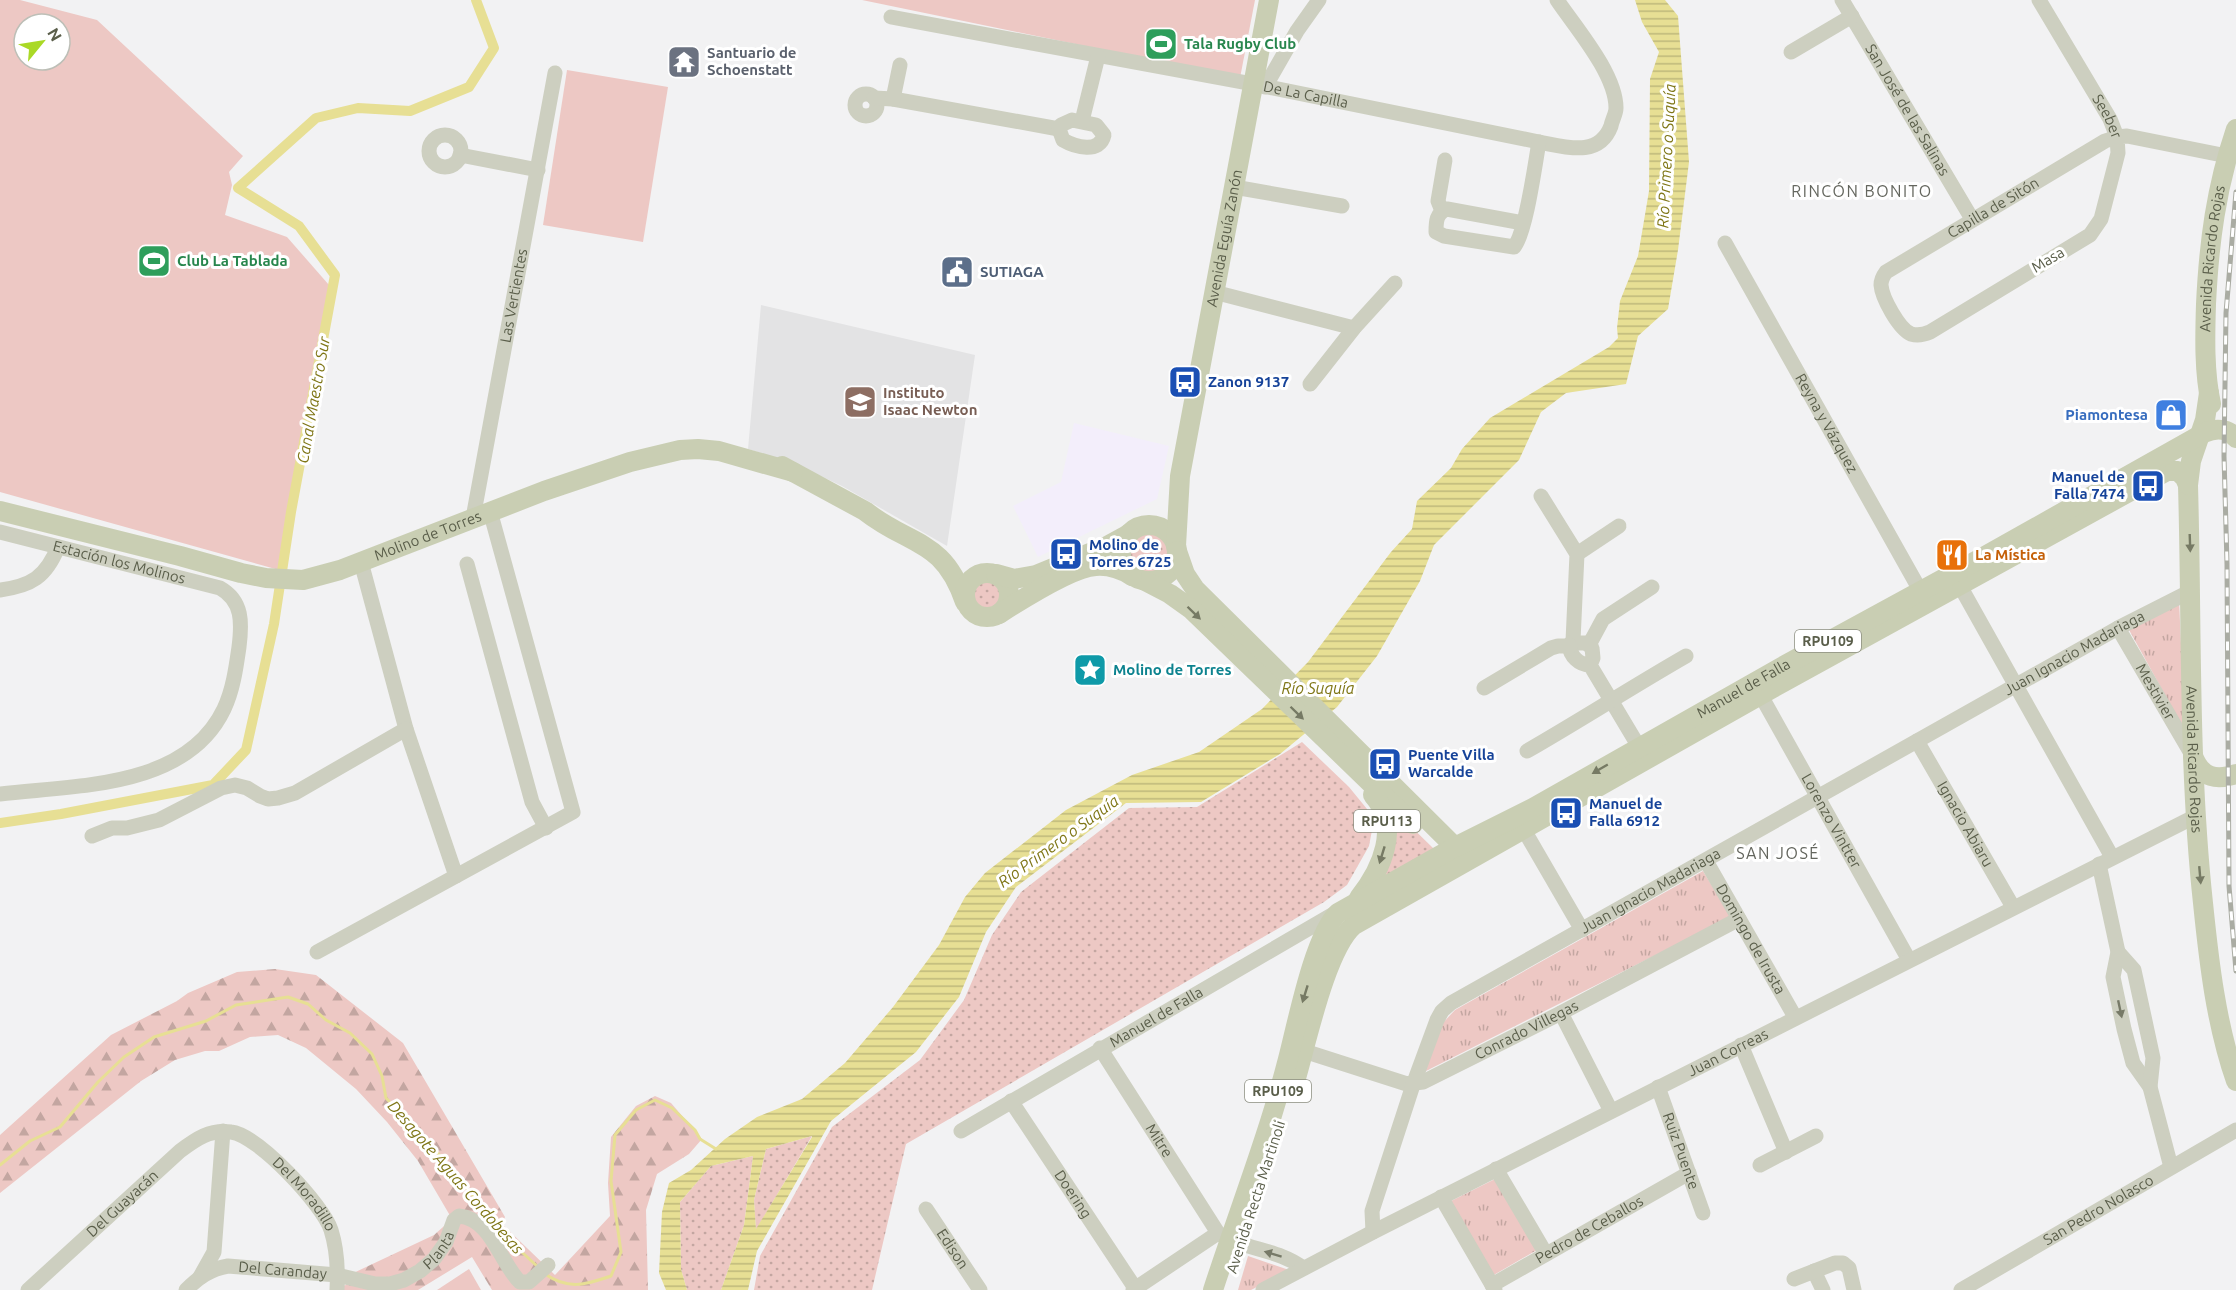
<svg xmlns="http://www.w3.org/2000/svg" width="2236" height="1290" font-family="Ubuntu,sans-serif">
	<defs>
		<pattern id="grass-dots" width="8" height="8" patternUnits="userSpaceOnUse" patternTransform="scale(1.5)"><rect width="8" height="8" fill="#edc8c4"/><path d="M2 2h.1M6 6h.1" fill="none" stroke="#c3a6a1" stroke-width="1.8" stroke-linecap="round"/></pattern>
		<pattern id="forest-firs" width="22" height="20" patternUnits="userSpaceOnUse" patternTransform="scale(1.5)"><rect width="22" height="20" fill="#edc8c4"/><path d="M5 1l3.5 6h-7zM16 11l3.5 6h-7z" fill="#c3a6a1"/></pattern>
		<pattern id="park-tufts" width="24" height="20" patternUnits="userSpaceOnUse" patternTransform="scale(1.5)"><rect width="24" height="20" fill="#edc8c4"/><path d="M3 7l-1-3M5 7V3M7 7l1-3M15 17l-1-3M17 17v-4M19 17l1-3" fill="none" stroke="#c3a6a1"/></pattern>
		<pattern id="water-rules" width="6" height="5" patternUnits="userSpaceOnUse" patternTransform="scale(1.5)"><rect width="6" height="5" fill="#e7df94"/><path d="M0 2.5h6" fill="none" stroke="#beb87b"/></pattern>
	</defs>
	<rect width="100%" height="100%" fill="#f2f2f3"/>
	<!-- commercial -->
	<path fill="#f3eefb" d="M1074 423 1169 446 1157 499 1038 557 1013 506 1061 482Z"/>
	<!-- education -->
	<path fill="#e3e3e4" d="M761 305 975 355 947 546 842 486 795 464 748 449Z"/>
	<!-- grass -->
	<g fill="url(#grass-dots)">
		<circle cx="1148" cy="554" r="20"/>
		<circle cx="986" cy="595" r="14"/>
		<path d="M1302 742 1349 787 1367 809 1373 825 1369 846 1347 885 1324 902 906 1144 872 1290H754L760 1256 832 1127 920 1060 964 1000 992 935 1021 892 1129 808 1197 807Z"/>
		<path d="M1392 808 1434 849 1375 885Z"/>
		<path d="M812 1136 756 1230 754 1200 766 1149Z"/>
		<path d="M753 1156 744 1225 721 1290H687L681 1269 680 1202 711 1166Z"/>
	</g>
	<!-- forest -->
	<path fill="url(#forest-firs)" d="M275 969 316 975 403 1043 505 1217 502 1224 555 1275 610 1216 608 1183 611 1137 636 1106 655 1096 671 1103 702 1139 689 1154 657 1174 646 1210 648 1290H492L472 1257 418 1290H343L342 1286 346 1285 347 1276 434 1235 452 1219 418 1161 387 1122 356 1089 306 1048 278 1035 250 1037 219 1051H205L175 1060 141 1081 0 1193V1135L111 1035 177 1001 188 993 237 972Z"/>
	<!-- park -->
	<g fill="url(#park-tufts)">
		<path d="M2179 600 2185 731 2128 628Z"/>
		<path d="M1703 871 1731 917 1424 1072 1441 1025 1455 1010Z"/>
		<path d="M1495 1179 1537 1250 1492 1276 1449 1202Z"/>
		<path d="M1248 1256 1289 1270 1251 1290H1238Z"/>
	</g>
	<!-- garden -->
	<g fill="#edc8c4" fill-rule="evenodd">
		<path d="M0 0H20L97 20 243 156 229 172 232 185 225 215 287 237 329 285 308 417 279 570 0 492ZM24 24H60V60H24Z"/>
		<path d="M862 0H1255L1240 78Z"/>
		<path d="M567 70 668 87 643 242 543 225Z"/>
		<path d="M469 1269 481 1290H437Z"/>
	</g>
	<!-- water -->
	<path fill="url(#water-rules)" fill-rule="evenodd" d="M1635 0H1665L1678 16 1689 162 1678 250 1668 309 1638 336 1626 384 1566 393 1541 412 1519 460 1434 545 1420 581 1377 656 1337 707 1280 754 1201 802 1126 803 1016 887 986 932 959 997 916 1052 831 1121 757 1251 748 1290H721L744 1225 753 1156 711 1166 680 1202 681 1269 687 1290H666L659 1273 662 1212 669 1183 691 1170 725 1139 757 1117 802 1099 845 1063 893 1007 939 945 965 897 985 873 1066 810 1132 775 1199 752 1262 709 1308 662 1391 552 1412 529 1417 501 1451 468 1462 449 1490 418 1609 347 1618 338 1617 328 1620 301 1638 256 1649 191 1650 79 1659 52 1642 22ZM812 1136V1137L756 1229 754 1200 766 1149Z"/>
	<g fill="none" stroke-linecap="round" stroke-linejoin="round">
		<!-- stream -->
		<g stroke="#e7df94" stroke-width="3">
			<path d="M0 1165 30 1141 60 1127 98 1082 124 1057 154 1037 206 1021 236 1005 288 997 308 1004 326 1020 350 1033 372 1054 382 1076 386 1098 436 1151 512 1243 538 1267"/>
			<path d="M545 1274C568 1290 585 1285 611 1276L621 1252 611 1181 615 1135 636 1110 655 1100 672 1108 695 1130 700 1139 716 1149"/>
		</g>
		<!-- canal -->
		<path stroke="#e7df94" stroke-width="10" d="M0 823 61 814 213 785 246 750 274 624 291 512 335 275 299 226 238 188 316 118 358 108 410 111 469 87 494 48 476 0"/>
		<!-- minor -->
		<g stroke="#cdcfc0" stroke-width="15">
			<path id="s1" d="M1842 0 1972 219"/>
			<path id="s2" d="M2039 0 2110 119 2117 137 2118 153 2101 219 2090 235 1930 332C1923 335 1918 336 1911 334 1899 329 1882 298 1881 285 1881 280 1883 276 1886 272L2105 141 2117 137 2127 136 2227 156"/>
			<path id="s3" d="M891 17 1253 84 1539 142C1566 147 1599 158 1611 126 1612 120 1616 114 1616 108 1616 74 1576 28 1557 0"/>
			<path d="M1791 52 1852 16"/>
			<path d="M1265 87 1297 31 1319 0"/>
			<circle cx="866" cy="105" r="11"/>
			<path d="M874 98 893 99 1059 129"/>
			<path d="M893 99 900 65"/>
			<path d="M1072 120 1096 125 1104 135C1100 154 1075 147 1063 140L1059 129 1061 125Z"/>
			<path d="M1082 121 1098 56"/>
			<circle cx="445" cy="151" r="16"/>
			<path d="M460 155 538 170"/>
			<path d="M1234 187 1342 206"/>
			<path d="M1442 211 1438 201 1445 160"/>
			<path d="M1523 223 1447 209C1436 213 1436 222 1436 232L1444 236 1514 247C1526 233 1535 164 1539 142"/>
			<path id="s4" d="M1725 243 1925 599"/>
			<path d="M1214 292 1354 328"/>
			<path d="M1310 384 1354 328 1395 283"/>
			<path d="M1541 496 1577 554 1573 641"/>
			<path id="s5" d="M473 518 555 73"/>
			<path id="s6" d="M0 532 220 588C243 601 242 623 239 647 236 668 233 690 224 709 186 789 75 785 0 794"/>
			<path d="M1577 554 1619 526"/>
			<path d="M361 562 406 729 456 876"/>
			<path d="M467 564 532 802 546 828"/>
			<path d="M1955 577 2112 857"/>
			<path d="M0 590C31 586 46 577 58 547"/>
			<path id="s7" d="M2118 628 2192 755"/>
			<path d="M1589 645 1603 619 1652 587"/>
			<path d="M1590 665C1579 665 1570 656 1569 645L1571 643H1586L1592 648 1593 658 1590 665 1639 747"/>
			<path id="s8" d="M1755 685 1909 960"/>
			<path d="M1484 688 1551 648 1558 646H1570"/>
			<path id="s9" d="M1917 741 2013 907"/>
			<path d="M1527 751C1581 720 1632 687 1686 656"/>
			<path d="M1524 830 1582 930"/>
			<path d="M92 836 112 828H127L159 820 221 788 235 785 247 788 260 796 268 799 278 798 295 793 406 729"/>
			<path id="s10" d="M1706 861 1795 1017"/>
			<path d="M2099 864 2118 952 2113 977 2124 1029 2133 1063 2150 1087"/>
			<path d="M317 952 573 812 490 511"/>
			<path d="M2118 952 2134 970 2153 1058 2150 1087 2171 1167"/>
			<path d="M1561 1013 1611 1111"/>
			<path d="M1741 1045 1786 1152"/>
			<path id="s11" d="M1100 1048 1218 1233C1244 1250 1279 1249 1303 1268"/>
			<path id="s12" d="M1304 1051 1407 1084 1423 1082 1561 1013 1739 919"/>
			<path id="s13" d="M1658 1087 1703 1213"/>
			<path id="s14" d="M1011 1101 1135 1288"/>
			<path id="s15" d="M961 1131 1337 912"/>
			<path d="M1760 1165 1816 1136"/>
			<path d="M1496 1169 1546 1254"/>
			<path d="M1441 1197 1495 1290"/>
			<path id="s16" d="M926 1209 980 1290"/>
			<path id="s17" d="M1373 1232 1372 1211 1413 1085 1437 1020 1442 1011 1451 1003 2118 628 2191 591"/>
			<path d="M1814 1271 1823 1290"/>
			<path d="M200 1277 214 1252 223 1131"/>
			<path d="M1794 1279 1835 1263H1843L1849 1268 1854 1290"/>
			<path id="s18" d="M1492 1285 1689 1173"/>
			<path id="s19" d="M28 1290 180 1151C196 1139 210 1129 231 1132 258 1135 323 1205 331 1230 337 1249 338 1271 337 1290"/>
			<path id="s20" d="M186 1290C198 1278 210 1269 228 1266L337 1275 375 1284H390L404 1280 420 1271 434 1259 446 1242 454 1220 459 1216C492 1219 500 1263 520 1282H529L548 1265"/>
			<path d="M1133 1290 1218 1233"/>
			<path id="s21" d="M1263 1290 1373 1232 2194 817"/>
			<path id="s22" d="M1961 1290 2236 1130"/>
		</g>
		<!-- major -->
		<g stroke="#c9ceb3" stroke-width="20">
			<path id="s23" d="M2209 393 2205 420 2191 461 2188 485C2192 624 2188 764 2203 903 2209 962 2216 1024 2236 1081"/>
			<path id="s24" d="M2211 404C2204 372 2205 336 2206 304 2209 242 2216 188 2236 129"/>
			<path d="M782 466 865 511C911 547 943 538 965 602"/>
			<path id="s25" d="M0 511 180 556 241 573 266 578 303 580 340 570 544 491 630 462 680 450 698 449 719 451 793 472"/>
			<circle cx="1149" cy="553" r="28"/>
			<path id="s26" d="M1176 546 1180 476 1269 0"/>
			<path d="M1177 551 1185 574 1195 589 1455 847 1458 854 1456 857"/>
			<circle cx="987" cy="595" r="22"/>
			<path d="M996 574 1014 579 1036 575 1107 546 1129 534"/>
			<path d="M1145 581 1170 594 1191 609 1413 824"/>
			<path d="M999 614C1021 600 1072 567 1096 566 1110 565 1121 569 1132 576"/>
			<path d="M2193 756C2201 777 2215 781 2236 774"/>
			<path d="M1359 898C1382 869 1401 826 1373 795"/>
			<path d="M1296 1078C1307 1040 1326 949 1354 925L1771 689 2167 471H2178L2185 478 2188 485"/>
			<path id="s27" d="M1213 1290C1238 1213 1268 1137 1288 1059 1297 1025 1314 936 1338 913L1455 847 1533 808 1787 664 1985 556 2204 433C2215 428 2228 428 2236 438"/>
		</g>
		<!-- rail casing -->
		<g stroke="#aaaca3" stroke-width="5">
			<path id="rail" d="M2236 192 2226 313 2224 456 2227 564 2229 886 2236 971"/>
		</g>
		<!-- rail -->
		<use href="#rail" stroke="#fff" stroke-width="3" stroke-dasharray="9" stroke-linecap="butt"/>
	</g>
	<!-- one-way arrows -->
	<defs><path id="oneway-solid" d="M-6-.8H1V-3.2L6.5 0L1 3.2V.8H-6Z" transform="scale(1.5)"/></defs>
	<g fill="#767a64">
		<use href="#oneway-solid" transform="translate(2190 543) rotate(88)"/>
		<use href="#oneway-solid" transform="translate(1194 613) rotate(44)"/>
		<use href="#oneway-solid" transform="translate(1297 713) rotate(44)"/>
		<use href="#oneway-solid" transform="translate(1600 769) rotate(150)"/>
		<use href="#oneway-solid" transform="translate(1382 855) rotate(107)"/>
		<use href="#oneway-solid" transform="translate(2200 875) rotate(85)"/>
		<use href="#oneway-solid" transform="translate(1305 994) rotate(107)"/>
	</g>
	<g fill="#777a68">
		<use href="#oneway-solid" transform="translate(2120 1009) rotate(78)"/>
		<use href="#oneway-solid" transform="translate(1273 1254) rotate(-163)"/>
	</g>
	<!-- icons -->
	<defs>
		<g id="stadium-square" transform="scale(1.725)"><rect x="-9" y="-9" width="18" height="18" rx="4" fill="#2e9e5b" stroke="#fff"/><path d="M0-5a6.5 5 0 1 0 0 10a6.5 5 0 1 0 0-10ZM-3.5-1.8h7v3.6h-7Z" fill="#fff"/></g>
		<g id="temple-square" transform="scale(1.725)"><rect x="-9" y="-9" width="18" height="18" rx="4" fill="#6b7280" stroke="#fff"/><path d="M0-6L5-2H3V0L6.5 2.5H4V6H1.5V3h-3V6H-4V2.5H-6.5L-3 0V-2H-5Z" fill="#fff"/></g>
		<g id="civic-square" transform="scale(1.725)"><rect x="-9" y="-9" width="18" height="18" rx="4" fill="#5c6f8a" stroke="#fff"/><path d="M-.6-6.5H3V-4.5H.6V-3L4-1V1h2V6H-6V1h2V-1L-.6-3ZM-1.2 2.5V6h2.4V2.5Z" fill="#fff"/></g>
		<g id="bus-square" transform="scale(1.725)"><rect x="-9" y="-9" width="18" height="18" rx="4" fill="#1a4fb4" stroke="#fff"/><path d="M-5-6H5V4H4V6H2V4H-2V6H-4V4H-5ZM-3.5-4V0h7V-4ZM-3.5 1.2v1.5H-2V1.2ZM2 1.2v1.5H3.5V1.2Z" fill="#fff"/></g>
		<g id="school-square" transform="scale(1.725)"><rect x="-9" y="-9" width="18" height="18" rx="4" fill="#8d6e63" stroke="#fff"/><path d="M0-5L7-2L0 1L-7-2ZM-4 1L0 2.5L4 1V4Q0 6-4 4Z" fill="#fff"/></g>
		<g id="shop-square" transform="scale(1.725)"><rect x="-9" y="-9" width="18" height="18" rx="4" fill="#3f7fe0" stroke="#fff"/><path d="M-5-2.5h2.3a2.7 3.5 0 0 1 5.4 0H5L5.5 6h-11ZM-1.5-2.5h3a1.5 2.3 0 0 0-3 0Z" fill="#fff"/></g>
		<g id="restaurant-square" transform="scale(1.725)"><rect x="-9" y="-9" width="18" height="18" rx="4" fill="#e8710a" stroke="#fff"/><path d="M-5-6h1v4h1v-4h1v4h1v-4h1v5L-1.5 .5V6h-2V.5L-5-1ZM5-6V6H3V1.5H1.5Q1.5-4 5-6Z" fill="#fff"/></g>
		<g id="sight-square" transform="scale(1.725)"><rect x="-9" y="-9" width="18" height="18" rx="4" fill="#0f9aa8" stroke="#fff"/><path d="M0-6L1.8-2.2L6-1.7L2.9 1.2L3.7 5.4L0 3.3L-3.7 5.4L-2.9 1.2L-6-1.7L-1.8-2.2Z" fill="#fff"/></g>
	</defs>
	<g fill-rule="evenodd">
		<use href="#stadium-square" x="1161" y="44"/>
		<use href="#temple-square" x="684" y="62"/>
		<use href="#stadium-square" x="154" y="261"/>
		<use href="#civic-square" x="957" y="272"/>
		<use href="#bus-square" x="1185" y="382"/>
		<use href="#school-square" x="860" y="402"/>
		<use href="#shop-square" x="2171" y="415"/>
		<use href="#bus-square" x="2148" y="486"/>
		<use href="#bus-square" x="1066" y="554"/>
		<use href="#restaurant-square" x="1952" y="555"/>
		<use href="#sight-square" x="1090" y="670"/>
		<use href="#bus-square" x="1385" y="764"/>
		<use href="#bus-square" x="1566" y="813"/>
	</g>
	<g text-anchor="middle" stroke-width="6" stroke-linejoin="round" paint-order="stroke">
		<!-- shield labels -->
		<g fill="#fff" stroke="#8c8e80" stroke-width="1.5">
			<rect x="1795" y="630" width="66" height="22" rx="4.5"/>
			<rect x="1354" y="810" width="66" height="22" rx="4.5"/>
			<rect x="1245" y="1080" width="66" height="22" rx="4.5"/>
		</g>
		<g font-size="14" font-weight="bold" fill="#5a5e4a">
			<text x="1828" y="646">RPU109</text>
			<text x="1387" y="826">RPU113</text>
			<text x="1278" y="1096">RPU109</text>
		</g>
		<!-- leisure labels -->
		<g font-size="15" font-weight="bold" fill="#27864d" stroke="#fff" text-anchor="start">
			<text x="1184" y="49">Tala Rugby Club</text>
			<text x="177" y="266">Club La Tablada</text>
		</g>
		<!-- worship labels -->
		<g font-size="15" font-weight="bold" fill="#5b616d" stroke="#fff" text-anchor="start">
			<text x="707" y="58">Santuario de<tspan x="707" dy="17">Schoenstatt</tspan></text>
		</g>
		<!-- street labels -->
		<g font-size="15" fill="#5a5e4a" stroke="#fff">
			<text dy="5" stroke="none"><textPath href="#s3" startOffset="422">De La Capilla</textPath></text>
			<text dy="5" stroke="none"><textPath href="#s1" startOffset="128">San José de las Salinas</textPath></text>
			<text dy="5" stroke="none"><textPath href="#s2" startOffset="135">Seeber</textPath></text>
			<text dy="5" stroke="none"><textPath href="#s2" startOffset="666">Capilla de Sitón</textPath></text>
			<text dy="5" stroke="none"><textPath href="#s26" startOffset="312">Avenida Eguía Zanón</textPath></text>
			<text transform="translate(2048 260) rotate(-31)" y="5">Masa</text>
			<text dy="5" stroke="none"><textPath href="#s24" startOffset="146">Avenida Ricardo Rojas</textPath></text>
			<text dy="5" stroke="none"><textPath href="#s5" startOffset="226">Las Vertientes</textPath></text>
			<text dy="5" stroke="none"><textPath href="#s4" startOffset="207">Reyna y Vázquez</textPath></text>
			<text dy="5" stroke="none"><textPath href="#s25" startOffset="444">Molino de Torres</textPath></text>
			<text dy="5" stroke="none"><textPath href="#s6" startOffset="123">Estación los Molinos</textPath></text>
			<text dy="5" stroke="none"><textPath href="#s17" startOffset="960">Juan Ignacio Madariaga</textPath></text>
			<text dy="5" stroke="none"><textPath href="#s27" startOffset="862">Manuel de Falla</textPath></text>
			<text dy="5" stroke="none"><textPath href="#s7" startOffset="74">Mestivier</textPath></text>
			<text dy="5" stroke="none"><textPath href="#s23" startOffset="369">Avenida Ricardo Rojas</textPath></text>
			<text dy="5" stroke="none"><textPath href="#s8" startOffset="156">Lorenzo Vintter</textPath></text>
			<text dy="5" stroke="none"><textPath href="#s9" startOffset="96">Ignacio Abiaru</textPath></text>
			<text dy="5" stroke="none"><textPath href="#s17" startOffset="474">Juan Ignacio Madariaga</textPath></text>
			<text dy="5" stroke="none"><textPath href="#s10" startOffset="90">Domingo de Irusta</textPath></text>
			<text dy="5" stroke="none"><textPath href="#s15" startOffset="226">Manuel de Falla</textPath></text>
			<text dy="5" stroke="none"><textPath href="#s12" startOffset="240">Conrado Villegas</textPath></text>
			<text dy="5" stroke="none"><textPath href="#s21" startOffset="522">Juan Correas</textPath></text>
			<text dy="5" stroke="none"><textPath href="#s11" startOffset="110">Mitre</textPath></text>
			<text dy="5" stroke="none"><textPath href="#s13" startOffset="68">Ruiz Puente</textPath></text>
			<text dy="5" stroke="none"><textPath href="#s14" startOffset="112">Doering</textPath></text>
			<text dy="5" stroke="none"><textPath href="#s19" startOffset="360">Del Moradillo</textPath></text>
			<text transform="translate(1256 1197) rotate(-72)" y="5">Avenida Recta Martinoli</text>
			<text dy="5" stroke="none"><textPath href="#s19" startOffset="128">Del Guayacán</textPath></text>
			<text dy="5" stroke="none"><textPath href="#s22" startOffset="159">San Pedro Nolasco</textPath></text>
			<text dy="5" stroke="none"><textPath href="#s18" startOffset="112">Pedro de Ceballos</textPath></text>
			<text dy="5" stroke="none"><textPath href="#s20" startOffset="274">Planta</textPath></text>
			<text dy="5" stroke="none"><textPath href="#s16" startOffset="48">Edison</textPath></text>
			<text dy="5" stroke="none"><textPath href="#s20" startOffset="104">Del Caranday</textPath></text>
		</g>
		<!-- service labels -->
		<g font-size="15" font-weight="bold" fill="#4e5e75" stroke="#fff" text-anchor="start">
			<text x="980" y="277">SUTIAGA</text>
		</g>
		<!-- transit labels -->
		<g font-size="15" font-weight="bold" fill="#164399" stroke="#fff" text-anchor="start">
			<text x="1208" y="387">Zanon 9137</text>
			<text x="2125" y="482" text-anchor="end">Manuel de<tspan x="2125" dy="17">Falla 7474</tspan></text>
			<text x="1089" y="550">Molino de<tspan x="1089" dy="17">Torres 6725</tspan></text>
			<text x="1408" y="760">Puente Villa<tspan x="1408" dy="17">Warcalde</tspan></text>
			<text x="1589" y="809">Manuel de<tspan x="1589" dy="17">Falla 6912</tspan></text>
		</g>
		<!-- education labels -->
		<g font-size="15" font-weight="bold" fill="#785e54" stroke="#fff" text-anchor="start">
			<text x="883" y="398">Instituto<tspan x="883" dy="17">Isaac Newton</tspan></text>
		</g>
		<!-- shop labels -->
		<g font-size="15" font-weight="bold" fill="#366cbe" stroke="#fff" text-anchor="end">
			<text x="2148" y="420">Piamontesa</text>
		</g>
		<!-- food labels -->
		<g font-size="15" font-weight="bold" fill="#c56008" stroke="#fff" text-anchor="start">
			<text x="1975" y="560">La Mística</text>
		</g>
		<!-- culture labels -->
		<g font-size="15" font-weight="bold" fill="#0d838f" stroke="#fff" text-anchor="start">
			<text x="1113" y="675">Molino de Torres</text>
		</g>
		<!-- water labels -->
		<g font-size="16" font-style="italic" fill="#7f7616" stroke="#fff">
			<text transform="translate(1666 156) rotate(-87)" y="6">Río Primero o Suquía</text>
			<text transform="translate(313 400) rotate(-80)" y="6">Canal Maestro Sur</text>
			<text x="1318" y="694">Río Suquía</text>
			<text transform="translate(1058 841) rotate(-36)" y="6">Río Primero o Suquía</text>
			<text transform="translate(456 1177) rotate(49)" y="6">Desagote Aguas Cordobesas</text>
		</g>
		<!-- neighbourhood labels -->
		<g font-size="16" letter-spacing="1.5" fill="#64665e" stroke="#fff">
			<text x="1862" y="197">RINCÓN BONITO</text>
			<text x="1778" y="859">SAN JOSÉ</text>
		</g>
	</g>
	<!-- north arrow -->
	<g transform="translate(42 42) rotate(60)"><circle r="28" fill="#ffffff" stroke="#bdbfb7" stroke-width="1.5"/>
	<path d="M0-4.5L10 22L0 15L-10 22Z" fill="#aad926"/>
	<text y="-9" font-size="16" font-weight="bold" text-anchor="middle" fill="#5a5e4a">N</text>
	</g>
</svg>
